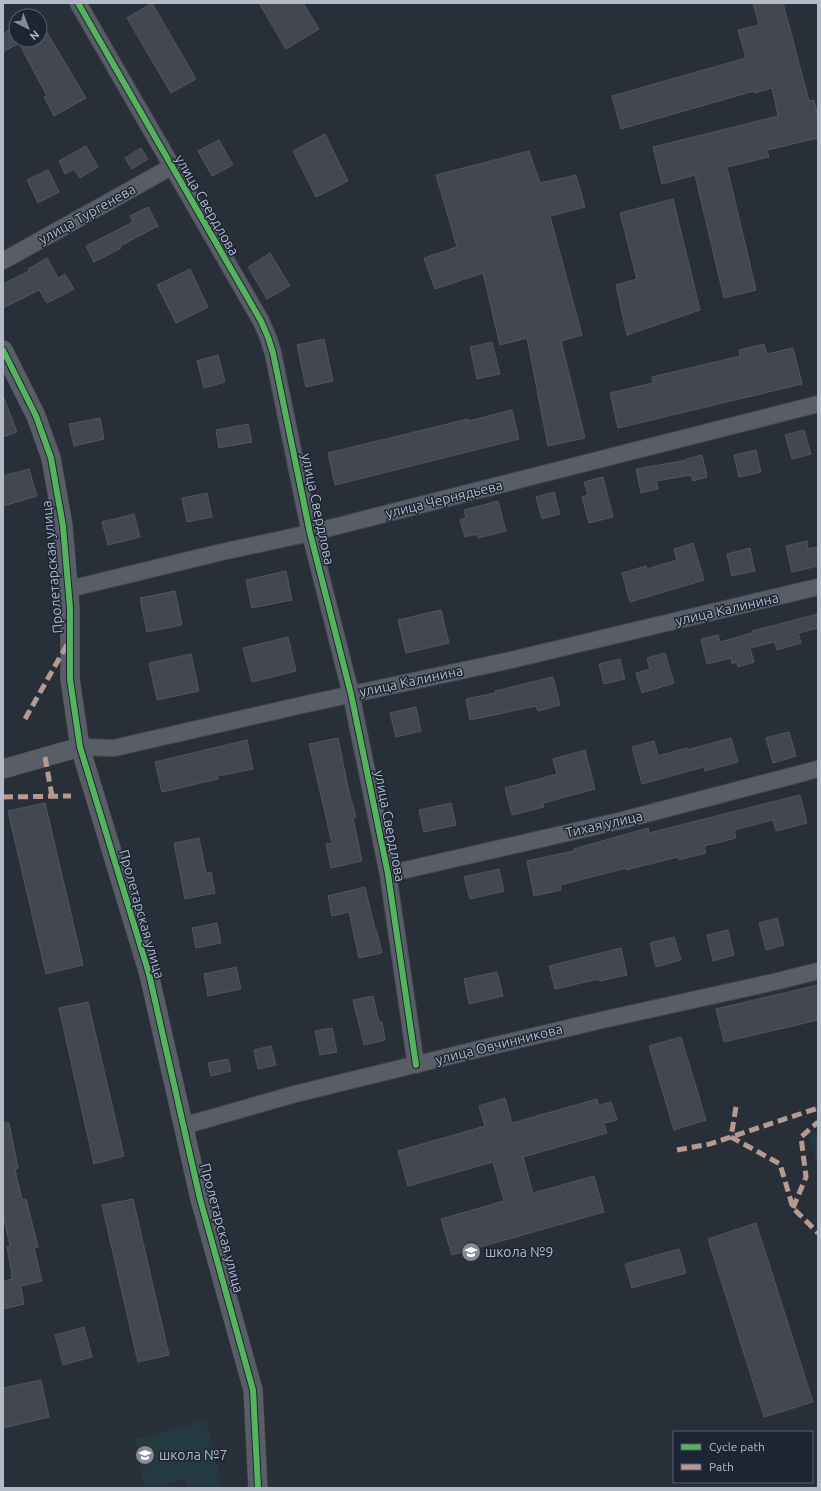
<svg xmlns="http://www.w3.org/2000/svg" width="821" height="1491" font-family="Ubuntu,sans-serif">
	<rect width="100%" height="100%" fill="#292f39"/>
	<!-- green -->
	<g fill="#253a40">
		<path d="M818 1131V1166L808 1134Z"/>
		<path d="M206 1420 222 1488H188L185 1479 153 1488H145L135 1439Z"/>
	</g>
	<!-- building -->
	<g fill="#424750" stroke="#515760">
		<path d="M152 3 196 79 171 93 127 18Z"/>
		<path d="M259 3H303L319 29 286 49Z"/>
		<path d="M753 3H783L809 101 814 100 818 116V138L767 150 769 157 727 167 756 290 724 298 695 175 662 184 653 147 778 116 772 88 755 93 754 91 621 129 612 96 746 58 738 30 759 25Z"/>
		<path d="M40 21 86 98 54 116 44 97 47 96 19 43 3 52V34L16 26V40H40Z"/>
		<path d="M325 134 348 181 316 197 293 151Z"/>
		<path d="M219 140 233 165 212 176 198 151Z"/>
		<path d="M86 146 98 167 80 178 74 169 65 174 59 161Z"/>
		<path d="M141 148 148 159 132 169 125 158Z"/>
		<path d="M529 151 540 183 576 175 585 207 550 216 582 335 561 341 585 438 548 446 527 338 500 345 483 273 435 289 424 258 457 247 436 175Z"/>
		<path d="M48 170 59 192 38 203 27 180Z"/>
		<path d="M673 199 700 310 627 335 616 285 637 279 620 213Z"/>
		<path d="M148 207 158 226 120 246 121 248 94 262 86 246 133 222 130 216Z"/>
		<path d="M270 253 290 286 267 299 248 267Z"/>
		<path d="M47 258 58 278 65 274 74 289 47 303 39 290 3 308V284L29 271 28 269Z"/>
		<path d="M190 269 208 307 176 323 157 285Z"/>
		<path d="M324 339 333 381 306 387 297 345Z"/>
		<path d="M492 342 500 374 477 379 470 347Z"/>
		<path d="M764 344 767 354 793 348 802 384 618 428 610 393 653 383 652 377 740 356 739 350Z"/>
		<path d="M218 355 225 382 204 388 197 361Z"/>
		<path d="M3 398H4L17 432 3 437Z"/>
		<path d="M512 410 519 439 335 485 328 453 468 419 469 421Z"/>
		<path d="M100 418 104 439 74 446 69 424Z"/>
		<path d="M248 424 252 442 219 448 216 430Z"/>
		<path d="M804 430 811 454 792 459 785 435Z"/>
		<path d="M756 450 761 472 739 477 734 455Z"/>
		<path d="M702 455 707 477 693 481 691 475 656 481 658 489 641 493 636 469 687 460V459Z"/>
		<path d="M29 469 37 496 3 506V476Z"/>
		<path d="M603 477 613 517 589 523 582 497 588 495 584 482Z"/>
		<path d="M554 492 560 514 542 519 536 497Z"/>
		<path d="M207 493 212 517 187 522 182 498Z"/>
		<path d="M498 501 506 531 478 538 477 534 465 537 460 520 466 518 464 510Z"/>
		<path d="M134 514 140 537 108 545 102 522Z"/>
		<path d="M807 541 808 549 818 547V566L792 572 786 546Z"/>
		<path d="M693 543 704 580 630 602 622 573 646 566 647 569 677 560 674 549Z"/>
		<path d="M750 548 755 571 732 576 727 554Z"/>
		<path d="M286 571 292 600 252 608 246 580Z"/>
		<path d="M175 591 182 625 147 632 140 598Z"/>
		<path d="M441 610 449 643 406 653 398 620Z"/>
		<path d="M818 614V628L798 633 801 643 777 650 775 642 750 648 754 662 738 667 737 662 732 664 731 658 707 664 701 639 718 635 720 642 752 633V631Z"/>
		<path d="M288 637 296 671 252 682 243 648Z"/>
		<path d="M665 653 674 683 642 693 636 673 650 669 647 658Z"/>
		<path d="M191 654 199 691 157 700 149 663Z"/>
		<path d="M620 659 625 679 604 684 599 664Z"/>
		<path d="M553 677 560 705 538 711 536 706 470 720 466 699 495 693V691Z"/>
		<path d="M416 707 421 731 396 737 390 713Z"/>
		<path d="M789 732 796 756 773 763 766 738Z"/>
		<path d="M338 738 349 792 356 817 353 818 362 861 331 868 326 844 332 843 309 744Z"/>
		<path d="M731 738 738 762 705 771 704 767 642 784 632 747 654 741 658 756 687 748V750Z"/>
		<path d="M247 740 253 769 218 776V779L162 792 155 762Z"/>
		<path d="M585 750 595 789 543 803 544 807 512 815 505 788 557 774 553 759Z"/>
		<path d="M800 795 807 823 776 831 773 820 734 830 736 838 704 846 706 853 679 860 678 857 626 870V868L560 885 561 890 534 896 527 861 574 851V849L648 828 649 833Z"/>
		<path d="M45 803 83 965 46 974 8 811Z"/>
		<path d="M451 803 456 825 424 832 419 810Z"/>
		<path d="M199 838 206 873 211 872 215 893 185 899 174 843Z"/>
		<path d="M499 869 504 891 470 899 464 877Z"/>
		<path d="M365 887 375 929H376L382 953 359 958 349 912 332 916 328 896Z"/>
		<path d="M777 918 784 945 766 950 759 923Z"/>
		<path d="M217 923 221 943 196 948 192 928Z"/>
		<path d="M728 930 734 955 713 961 707 935Z"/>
		<path d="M674 937 681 960 656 967 650 943Z"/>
		<path d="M621 948 627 975 600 981 599 979 555 989 549 966Z"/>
		<path d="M236 967 241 989 208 996 204 974Z"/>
		<path d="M497 972 503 996 469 1004 464 979Z"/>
		<path d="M818 985V1020L724 1042 716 1009Z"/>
		<path d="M373 996 379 1022H382L385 1040 364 1045 353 1000Z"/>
		<path d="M88 1002 124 1156 94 1164 59 1008Z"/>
		<path d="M332 1028 337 1052 320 1055 315 1031Z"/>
		<path d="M681 1037 706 1120 674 1130 649 1046Z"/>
		<path d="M271 1046 276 1065 258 1069 254 1050Z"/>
		<path d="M228 1059 231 1071 211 1076 208 1063Z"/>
		<path d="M505 1098 512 1123 597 1099 599 1105 611 1102 617 1120 604 1123 607 1133 523 1157 533 1193 594 1176 604 1212 452 1255 441 1219 504 1201 493 1162 408 1186 398 1151 485 1126 479 1106Z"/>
		<path d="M3 1123H9L18 1168 15 1169 22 1200 26 1199 38 1247 34 1248 42 1281 21 1286 24 1304 3 1309V1281L12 1279 11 1275H12L7 1247 10 1246 3 1215Z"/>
		<path d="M133 1199 169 1355 138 1362 102 1205Z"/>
		<path d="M756 1223 813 1402 764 1417 708 1239Z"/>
		<path d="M679 1249 686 1273 632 1288 625 1264Z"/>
		<path d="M84 1327 92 1357 63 1365 55 1335Z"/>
		<path d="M41 1380 49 1417 3 1428V1388Z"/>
	</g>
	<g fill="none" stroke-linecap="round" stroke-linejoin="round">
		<!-- minor casing -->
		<g stroke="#464a52" stroke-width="18">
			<g id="minor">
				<path d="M78 3 261 321 268 337 273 353 310 533 351 694 388 874 416 1065"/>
				<path d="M3 261 171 167"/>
				<path d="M69 589 222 552 310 533 818 404"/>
				<path d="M80 747 114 748 311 703 511 660 818 587"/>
				<path d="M388 874 619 821 818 769"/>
				<path d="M183 1126 295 1094 471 1051 602 1020 774 982 818 971"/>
			</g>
		</g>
		<!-- tertiary casing -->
		<g stroke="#464a52" stroke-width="20">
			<g id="tertiary">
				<path d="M3 350 36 416 51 458 63 526 70 608V679L80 747 149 974 200 1199 253 1390 258 1488"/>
				<path d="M3 769 80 747"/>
			</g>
		</g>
		<!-- minor -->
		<use href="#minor" stroke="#595e66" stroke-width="16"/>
		<!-- tertiary -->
		<use href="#tertiary" stroke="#595e66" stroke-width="19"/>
		<!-- quiet -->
		<g stroke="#b69a8f" stroke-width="5" stroke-dasharray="10 5" stroke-linecap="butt">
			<path d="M25 719 68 643"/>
			<path d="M45 757 52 796"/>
			<path d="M3 797 71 796"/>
			<path d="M736 1107 731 1137 780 1164 793 1208 818 1233"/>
			<path d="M677 1150 710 1144 818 1108"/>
			<path d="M793 1208 806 1177 801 1137 818 1122"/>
		</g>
		<!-- cycleway casing -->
		<g stroke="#1c2534" stroke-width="8">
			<g id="cycleway">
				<path d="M78 3 261 321 268 337 273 353 310 533 351 694 388 874 416 1065"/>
				<path d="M3 350 36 416 51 458 63 526 70 608V679L80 747 149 974 200 1199 253 1390 258 1488"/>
			</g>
		</g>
		<!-- cycleway -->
		<use href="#cycleway" stroke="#56b35d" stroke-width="6"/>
	</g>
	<!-- icons -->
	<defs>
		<g id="school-disc" transform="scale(1)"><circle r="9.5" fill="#838a97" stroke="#1c2534"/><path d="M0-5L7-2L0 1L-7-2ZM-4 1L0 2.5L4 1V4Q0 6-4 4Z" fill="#fff"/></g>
	</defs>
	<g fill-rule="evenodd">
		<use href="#school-disc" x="471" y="1252"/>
		<use href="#school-disc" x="145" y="1455"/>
	</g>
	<g text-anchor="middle" stroke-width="3" stroke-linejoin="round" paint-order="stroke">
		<!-- street labels -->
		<g font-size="14" fill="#b3bbca" stroke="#1c2534">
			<text transform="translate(207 205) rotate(60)" y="5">улица Свердлова</text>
			<text transform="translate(87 214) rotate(-29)" y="5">улица Тургенева</text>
			<text transform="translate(444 499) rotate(-14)" y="5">улица Чернядьева</text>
			<text transform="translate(318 509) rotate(78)" y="5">улица Свердлова</text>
			<text transform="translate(52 567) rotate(-95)" y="5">Пролетарская улица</text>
			<text transform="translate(727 609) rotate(-13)" y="5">улица Калинина</text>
			<text transform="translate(411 681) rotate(-12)" y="5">улица Калинина</text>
			<text transform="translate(604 824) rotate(-13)" y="5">Тихая улица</text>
			<text transform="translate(390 826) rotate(79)" y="5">улица Свердлова</text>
			<text transform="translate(142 914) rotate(74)" y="5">Пролетарская улица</text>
			<text transform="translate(499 1044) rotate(-14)" y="5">улица Овчинникова</text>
			<text transform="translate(222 1228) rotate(75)" y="5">Пролетарская улица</text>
		</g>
		<!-- poi labels -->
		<g font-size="14" fill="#b3bbca" stroke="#1c2534" text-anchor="start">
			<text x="485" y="1257">школа №9</text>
			<text x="159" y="1460">школа №7</text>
		</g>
	</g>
	<!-- border -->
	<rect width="821" height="1491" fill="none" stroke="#b3bbca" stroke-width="8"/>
	<!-- legend -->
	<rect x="673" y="1431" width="140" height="52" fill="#1c2534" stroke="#586170"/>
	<rect x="681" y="1444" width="20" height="6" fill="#56b35d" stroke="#586170"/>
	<text x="709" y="1451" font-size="12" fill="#b3bbca">Cycle path</text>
	<rect x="681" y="1464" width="20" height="6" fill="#b69a8f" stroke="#586170"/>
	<text x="709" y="1471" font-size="12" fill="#b3bbca">Path</text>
	<!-- north arrow -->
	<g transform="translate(28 28) rotate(138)"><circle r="19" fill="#1c2534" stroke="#586170"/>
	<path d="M0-3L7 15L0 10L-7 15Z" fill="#838a97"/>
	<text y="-6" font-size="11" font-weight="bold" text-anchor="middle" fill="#b3bbca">N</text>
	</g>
</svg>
